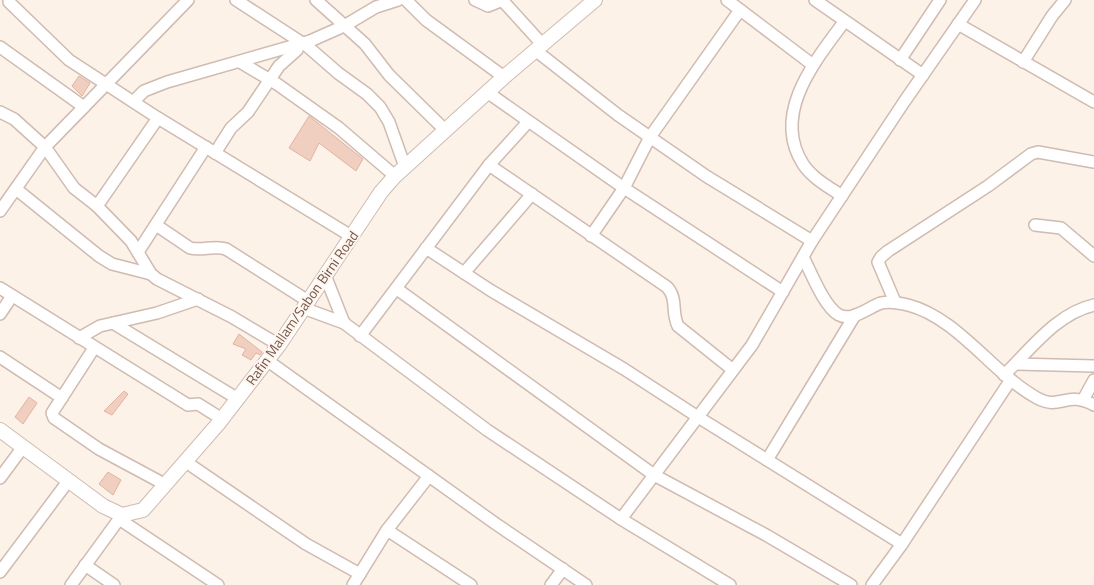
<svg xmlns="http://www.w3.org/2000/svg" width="1094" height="585" font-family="'Titillium Web',sans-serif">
	<rect width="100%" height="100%" fill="#fcf2e8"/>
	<!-- building -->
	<g fill="#f0cec0" stroke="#e2b3a1">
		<path d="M79 76 90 83 82 96 72 86Z"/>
		<path d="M309 116 363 159 356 171 319 143 310 161 289 148Z"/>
		<path d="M239 334 262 352 260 355 256 353 251 360 242 355 246 349 233 344Z"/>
		<path d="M124 391 128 394 112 415 104 411Z"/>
		<path d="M29 397 37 403 23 424 15 417Z"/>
		<path d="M108 472 121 480 113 495 99 484Z"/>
	</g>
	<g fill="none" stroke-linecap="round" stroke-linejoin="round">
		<!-- minor casing -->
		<g stroke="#cfbbb1" stroke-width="14">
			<g id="minor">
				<path d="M236 0 307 46 338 73 367 94 380 107 389 122 405 167"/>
				<path d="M316 0 365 44 389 75 445 130"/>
				<path d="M406 0 426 20 504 77"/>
				<path d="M475 0 488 6 503 0"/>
				<path d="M502 0 542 44"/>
				<path d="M727 0 813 65"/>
				<path d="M815 0 923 75"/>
				<path d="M9 2 69 60 158 118 351 236"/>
				<path d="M958 24 1094 102"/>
				<path d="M0 47 84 107"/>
				<path d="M535 50 618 115 706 176 812 241"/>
				<path d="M900 60 940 0"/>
				<path d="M240 62 277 84 339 128 395 176"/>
				<path d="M1023 62 1052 16 1065 0"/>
				<path d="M487 92 624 188 783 292"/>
				<path d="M134 101 144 91 167 82 310 41 344 26 376 7 398 0"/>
				<path d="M0 112 14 119 45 147 74 188 97 206 131 241 151 274 157 279 232 317 279 345"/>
				<path d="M215 153 231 128 248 112 279 66 297 50 299 44"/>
				<path d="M489 165 667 287C678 299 671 312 678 326L733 370"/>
				<path d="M16 189 99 256 112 264 151 274"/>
				<path d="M842 196C829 187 812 178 803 164 771 114 815 61 844 22"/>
				<path d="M97 206 158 118"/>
				<path d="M0 211 45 147 188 0"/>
				<path d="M156 225 190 248C202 251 214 245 226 249L308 301"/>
				<path d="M1035 225 1061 228 1094 256"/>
				<path d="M591 236 624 188 650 137 740 10"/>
				<path d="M426 248 490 290 624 369 698 417 902 544 872 585"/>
				<path d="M138 252 206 147"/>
				<path d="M803 257C811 272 824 307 839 315 852 322 869 307 881 303 889 301 900 303 908 305 958 318 992 373 1037 398 1061 411 1066 390 1094 405"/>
				<path d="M464 273 532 194"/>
				<path d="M325 275 344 323"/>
				<path d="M0 288 188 405 198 404 222 419"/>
				<path d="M397 289 654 475 766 535 851 585"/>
				<path d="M895 302 878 262 881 257 888 251 988 186 1031 154 1038 152 1094 162"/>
				<path d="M303 308 344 323 487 430 621 519 730 585"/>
				<path d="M0 314 12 296"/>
				<path d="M113 323 238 399"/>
				<path d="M360 336 489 165 528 122"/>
				<path d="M79 338 100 326 157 313 198 299"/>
				<path d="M94 348 52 413 54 418 99 449 166 485"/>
				<path d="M0 357 62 398"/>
				<path d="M268 361 496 524 586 585"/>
				<path d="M1016 364 1094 366"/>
				<path d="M1004 375C1030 350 1057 313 1094 305"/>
				<path d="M1083 400 1094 380"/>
				<path d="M767 460 855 315"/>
				<path d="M186 462 306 544 360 574"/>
				<path d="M0 478 23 447"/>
				<path d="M119 519 218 585"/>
				<path d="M621 519 752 345 812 241 904 102 975 0"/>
				<path d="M387 530 471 585"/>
				<path d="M902 544 1010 381"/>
				<path d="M85 565 114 585"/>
				<path d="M0 572 69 480"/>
				<path d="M71 585 122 515"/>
				<path d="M353 585 387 530 429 476"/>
				<path d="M551 585 563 569"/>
			</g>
		</g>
		<!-- tertiary casing -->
		<g stroke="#cfbbb1" stroke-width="16">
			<path id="tertiary" d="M0 430 103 506 122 515 143 510 218 424 279 345 381 192 395 176 504 77 595 0"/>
		</g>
		<!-- minor -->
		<use href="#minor" stroke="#fff" stroke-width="11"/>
		<!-- tertiary -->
		<use href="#tertiary" stroke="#fff" stroke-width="14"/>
	</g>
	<g text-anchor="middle" stroke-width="4" stroke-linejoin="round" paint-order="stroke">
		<!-- street labels -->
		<g font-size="14" fill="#75574d" stroke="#fef6ee">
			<text transform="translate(302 308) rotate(-55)" y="5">Rafin Mallam/Sabon Birni Road</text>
		</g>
	</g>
</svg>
